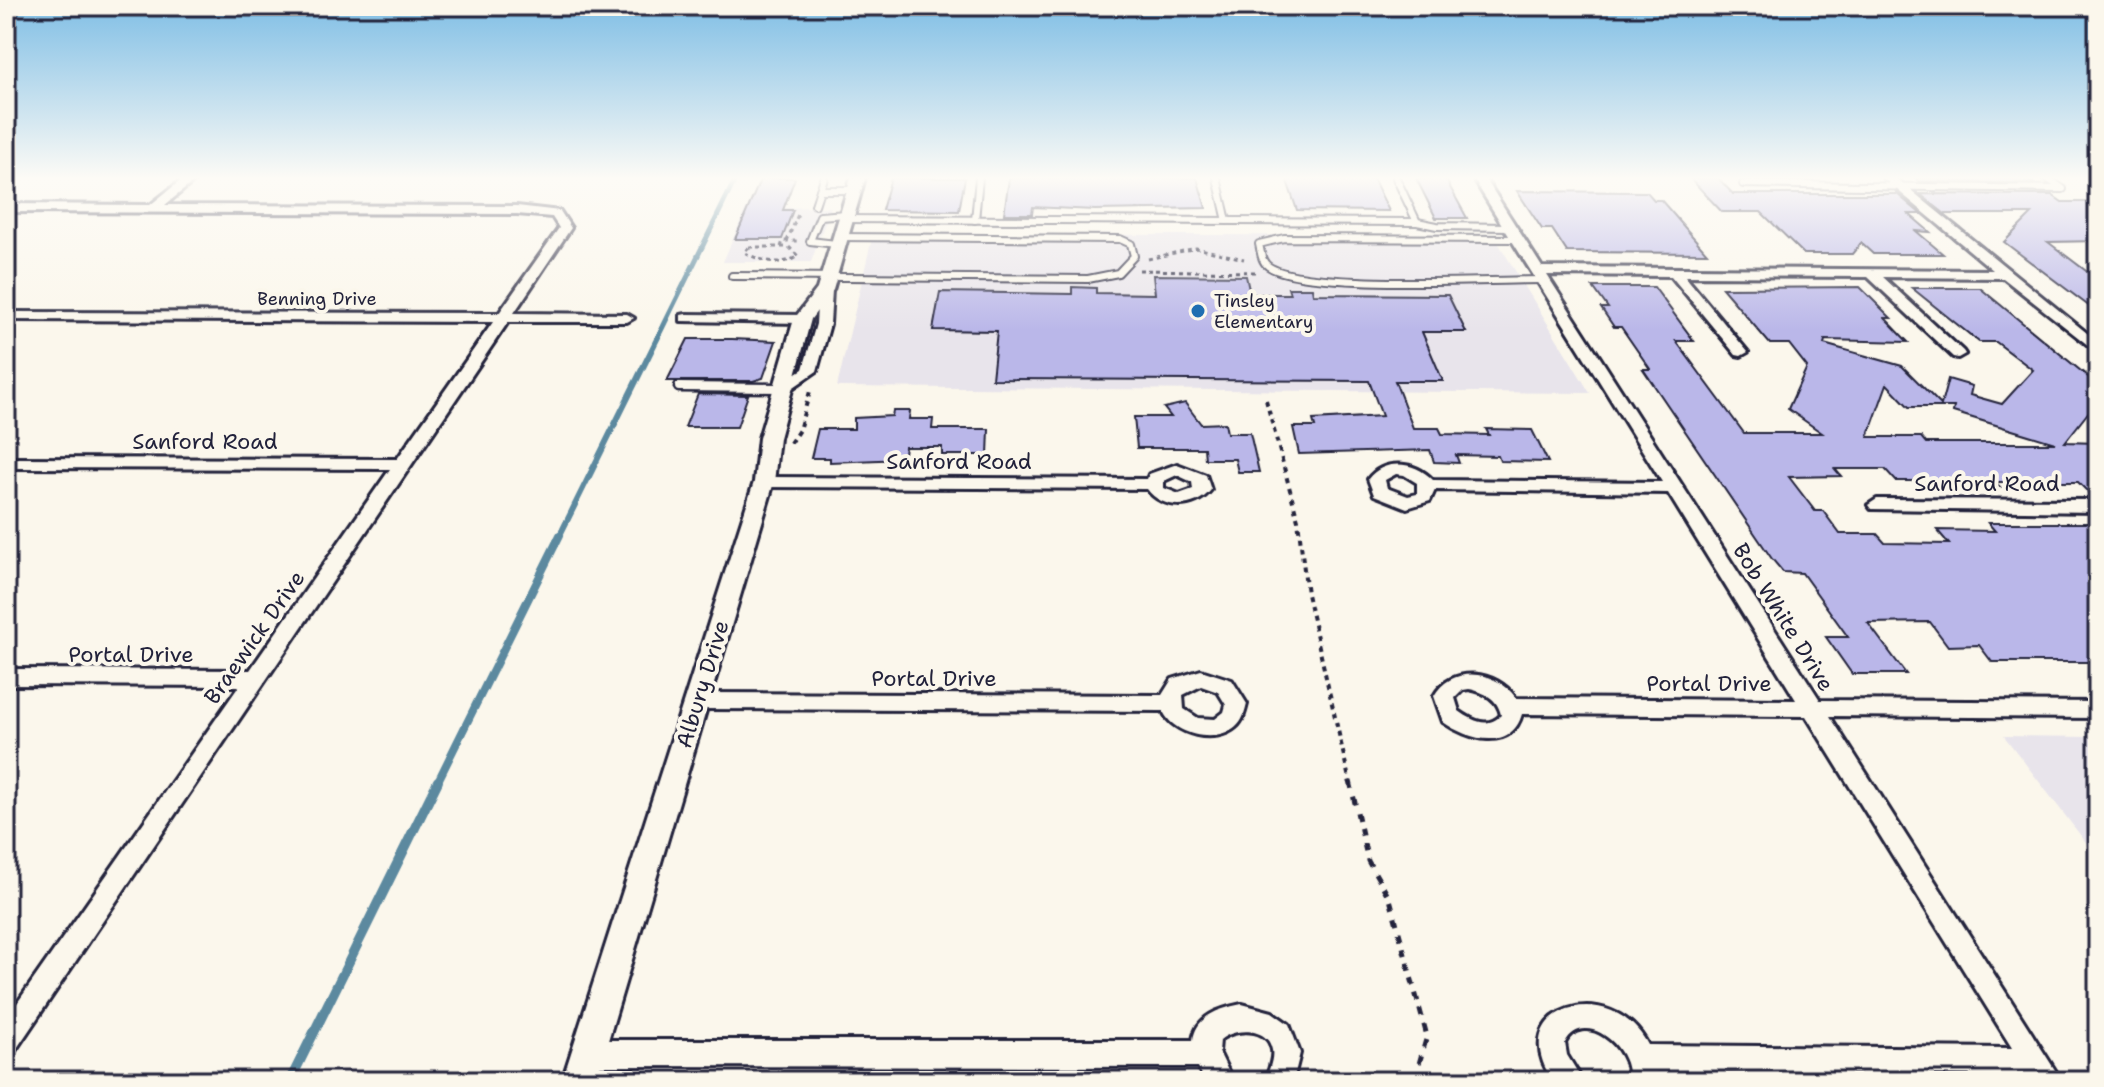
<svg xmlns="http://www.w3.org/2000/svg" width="2104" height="1087" font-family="'Shantell Sans',sans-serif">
	<rect width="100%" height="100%" fill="#fbf7ec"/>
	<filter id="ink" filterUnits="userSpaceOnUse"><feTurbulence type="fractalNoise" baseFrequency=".0125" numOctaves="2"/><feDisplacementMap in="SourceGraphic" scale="16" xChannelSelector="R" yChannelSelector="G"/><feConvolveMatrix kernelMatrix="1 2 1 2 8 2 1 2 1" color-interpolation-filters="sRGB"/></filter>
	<g filter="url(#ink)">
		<!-- built -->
		<g fill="#e8e4eb">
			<path d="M831 207 811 262H723L746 208Z"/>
			<path d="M873 234 1494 236 1590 393 837 387Z"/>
			<path d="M2004 736 2098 737V858Z"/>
		</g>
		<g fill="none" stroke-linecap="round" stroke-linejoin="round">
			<!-- stream-far3 -->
			<path stroke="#5b899f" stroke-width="5" d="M657 339 736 178"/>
			<!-- stream-far2 -->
			<path stroke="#5b899f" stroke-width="6" d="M559 537 658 337"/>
			<!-- stream-far1 -->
			<path stroke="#5b899f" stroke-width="8" d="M437 783 560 535"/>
			<!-- stream -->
			<path stroke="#5b899f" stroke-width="10" d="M290 1081 438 781"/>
		</g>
		<!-- building -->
		<g fill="#bab7e9" stroke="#22223b" stroke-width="2" fill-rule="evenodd">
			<path d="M761 178H795L783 210H793L782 239H735Z"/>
			<path d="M891 178H965L959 211 882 210Z"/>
			<path d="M1009 178H1197L1206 208 1095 210 1033 207 1032 214H1004Z"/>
			<path d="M1286 178H1373L1389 211 1297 210Z"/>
			<path d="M1416 178H1445L1467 218H1436Z"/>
			<path d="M1690 178H1718L1733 194H1897L1921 214H1909L1930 232 1916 231 1943 254H1873L1861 243 1852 254H1804L1761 212H1722Z"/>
			<path d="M1915 178H2028L2034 183 1918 181Z"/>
			<path d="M1517 191 1647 192 1654 200H1661L1707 253 1567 252 1552 229H1542Z"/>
			<path d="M1920 194 2052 195 2062 202H2098V241L2048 242 2098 280V313L2004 242 2032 214H1945Z"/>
			<path d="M1153 275 1246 276 1250 294H1290L1288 288H1312L1313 294 1448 295 1466 332H1422L1443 381H1395L1413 428H1439L1442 434 1489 435 1486 429 1532 430 1548 462 1500 461 1498 456 1456 455 1459 463 1434 462 1430 450 1299 454 1293 427H1315L1313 420 1382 416 1369 381 992 379 997 331 933 330 940 292 1072 294V287L1096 288V293L1155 294Z"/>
			<path d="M1593 287H1654L1694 341H1676L1744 433H1822L1788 409 1807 367 1789 344H1770L1722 288 1860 287 1891 318H1885L1908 342 1825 340 1824 344 1902 366 1941 405 1948 379 1972 386 1970 395 2002 404 2033 370 1996 342H1979L1912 288H1980L2098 385V400L2065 442 2098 443V497H2093L2078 482H1995L2000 487H1933L1928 481H1896L1885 469H1835L1841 476 1789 477 1815 511H1823L1840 534H1877L1885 543 1949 544 1937 530 1995 531 1988 523H2098V662H1992L1979 645 1948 646 1930 622 1868 623 1906 674H1852L1826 637H1848L1802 573 1783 572 1772 559 1643 369H1650L1621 327H1614L1601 308H1608ZM1887 384 1909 407H1954L1953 412 2055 443H1926L1921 437H1868Z"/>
			<path d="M688 339H732L776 341 763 378 753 381H667Z"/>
			<path d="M698 394 748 395 737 427H685Z"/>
			<path d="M1185 403 1201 424 1225 423 1227 433H1250L1259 472H1238L1235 459H1205L1204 448H1137L1134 417H1171L1164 408Z"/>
			<path d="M893 411H910L909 419H933L932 429H989L988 455H942V447H905L903 459 830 462V458H811L818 429H854V418L892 416Z"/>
		</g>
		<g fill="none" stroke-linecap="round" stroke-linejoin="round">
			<!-- service-far1 casing -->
			<g stroke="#22223b" stroke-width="10">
				<g id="service-far1">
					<path d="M1217 178 1227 221"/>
					<path d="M1396 178 1417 222"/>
					<path d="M1743 184 2063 189 2047 178"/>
					<path d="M820 190 824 178"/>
					<path d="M815 205 820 190H854"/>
					<path d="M844 219 1417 222 1437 226 1509 227"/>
					<path d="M975 220 979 178"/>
					<path d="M1517 239 1284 238 1259 244C1261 252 1261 261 1268 266 1302 290 1492 280 1543 280"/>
					<path d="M836 244 810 241 820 216 846 214"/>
					<path d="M732 276 1088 279 1118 273 1134 256 1131 244 1120 239 838 237"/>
				</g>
			</g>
			<!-- service casing -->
			<g stroke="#22223b" stroke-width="13">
				<path id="service" d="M679 387 783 388"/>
			</g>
			<!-- minor casing -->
			<g stroke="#22223b" stroke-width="6">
				<g id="minor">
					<path d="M184 178H198L165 205 517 206 560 211 571 228 514 313 627 314 634 318 627 322H508L15 1051 6 1055V1019L239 686 6 685V669L250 670 390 469 6 468V458L397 459 493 322 6 320V312L499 313 559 228 552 217 517 214 6 212V204L150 205Z"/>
					<path d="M1473 178H1485L1542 267 1993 270 1883 178H1896L2098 342V353L2003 278 1883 277 1963 351 1965 354 1958 358 1953 357 1868 277 1685 276 1748 352 1741 356 1736 355 1671 276 1547 275 1820 700 2098 702V718L1830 716 2062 1081H2032L2029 1075 1656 1072V1081H1628C1633 1046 1583 1008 1565 1043L1567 1055 1583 1081H1553C1502 1007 1612 975 1648 1045L2012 1048 1806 716 1522 714C1511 753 1467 739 1443 722L1434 696C1451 664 1497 670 1516 698L1796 700 1668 493 1435 490 1430 501 1407 508 1374 495 1368 479C1384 458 1415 461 1433 480L1662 482ZM1396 474 1404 475 1417 483V494L1408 496 1387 488 1385 480ZM1469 689C1485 692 1498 699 1501 715 1488 729 1473 721 1459 711L1455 698 1463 690Z"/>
					<path d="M825 286 832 290 830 324 817 371 788 391H778V385L803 369 816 324 818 290Z"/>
					<path d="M686 314 803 315 810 319 803 323 681 321V315Z"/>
					<path d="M1177 464 1206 475 1211 490C1195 510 1162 510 1147 489L764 487 756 482 764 477 1147 479 1149 474ZM1177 475 1192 482 1193 489 1179 494 1164 488V481Z"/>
					<path d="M1877 499 2098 500V512L1871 509 1868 505Z"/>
					<path d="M1201 670 1232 680 1247 704C1245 712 1243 721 1236 727 1216 745 1173 735 1163 711L697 709 690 707 687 701 690 695 697 693 1162 695 1172 679ZM1201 686 1218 692 1226 705 1224 712 1215 719 1198 718 1184 709 1183 695Z"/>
					<path d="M1242 1004 1272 1012 1289 1024 1300 1053 1293 1081H1265C1268 1072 1274 1059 1272 1050 1268 1026 1234 1028 1220 1040L1219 1052 1233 1081H1205L1198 1067 587 1066 577 1063 574 1053 577 1043 587 1040H1193C1197 1015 1219 1009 1242 1004Z"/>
				</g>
			</g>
			<!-- tertiary casing -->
			<g stroke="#22223b" stroke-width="6">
				<path id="tertiary" d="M851 178H865L833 290 811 319 779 438 774 482 596 1081H562L754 482 759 438 794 319 817 289Z"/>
			</g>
			<!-- path-far2 -->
			<g stroke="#22223b" stroke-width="3" stroke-dasharray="4 4" stroke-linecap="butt">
				<path d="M787 241 799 212"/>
				<path d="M749 247H789L798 256C783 267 759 261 744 252Z"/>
				<path d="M781 247 783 241H798"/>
				<path d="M1148 259 1196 248 1244 259"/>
				<path d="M1139 270 1255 272"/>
			</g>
			<!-- path-far1 -->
			<g stroke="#22223b" stroke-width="4" stroke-dasharray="5 5" stroke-linecap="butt">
				<path d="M1266 400 1298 520 1307 594 1350 783"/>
				<path d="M790 443 799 430 811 388"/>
			</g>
			<!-- path -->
			<path stroke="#22223b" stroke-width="5" stroke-dasharray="8 8" stroke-linecap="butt" d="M1350 781 1368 861 1390 899 1427 1036 1414 1081"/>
			<!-- service-far1 -->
			<use href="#service-far1" stroke="#fbf7ec" stroke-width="6"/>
			<!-- service -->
			<use href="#service" stroke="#fbf7ec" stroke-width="8"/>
			<!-- minor -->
			<use href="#minor" fill="#fbf7ec" fill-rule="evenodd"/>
			<!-- tertiary -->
			<use href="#tertiary" fill="#fbf7ec" fill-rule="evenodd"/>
		</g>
	</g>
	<!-- sky -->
	<linearGradient id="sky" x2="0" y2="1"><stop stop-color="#7fbee5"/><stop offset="0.54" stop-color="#fdfbf6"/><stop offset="1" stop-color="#fdfbf6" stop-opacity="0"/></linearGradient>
	<rect width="2104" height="330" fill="url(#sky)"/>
	<!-- markers -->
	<circle fill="#1f6fb2" stroke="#fbf7ec" stroke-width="3" cx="1198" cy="311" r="8"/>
	<g text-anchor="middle" stroke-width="8" stroke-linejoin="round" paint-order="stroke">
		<!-- far-street labels -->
		<g font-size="18" fill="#22223b" stroke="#fbf7ec">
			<text x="317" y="305">Benning Drive</text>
		</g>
		<!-- far-poi labels -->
		<g font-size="18" fill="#22223b" stroke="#fbf7ec" text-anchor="start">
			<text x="1214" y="307">Tinsley<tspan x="1214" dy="21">Elementary</tspan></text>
		</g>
		<!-- street labels -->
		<g font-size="22" fill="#22223b" stroke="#fbf7ec">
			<text x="205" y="449">Sanford Road</text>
			<text x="959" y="469">Sanford Road</text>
			<text x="1987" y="491">Sanford Road</text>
			<text transform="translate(1784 617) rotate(58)" y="8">Bob White Drive</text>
			<text transform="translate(254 637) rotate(-55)" y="8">Braewick Drive</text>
			<text x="131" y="662">Portal Drive</text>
			<text x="934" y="686">Portal Drive</text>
			<text x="1709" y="691">Portal Drive</text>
			<text transform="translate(702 684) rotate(-73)" y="8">Albury Drive</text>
		</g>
	</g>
	<!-- margin -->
	<rect width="2104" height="1087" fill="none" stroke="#fbf7ec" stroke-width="32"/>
	<rect x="16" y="16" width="2072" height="1055" fill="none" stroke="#22223b" stroke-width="3" filter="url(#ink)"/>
</svg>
